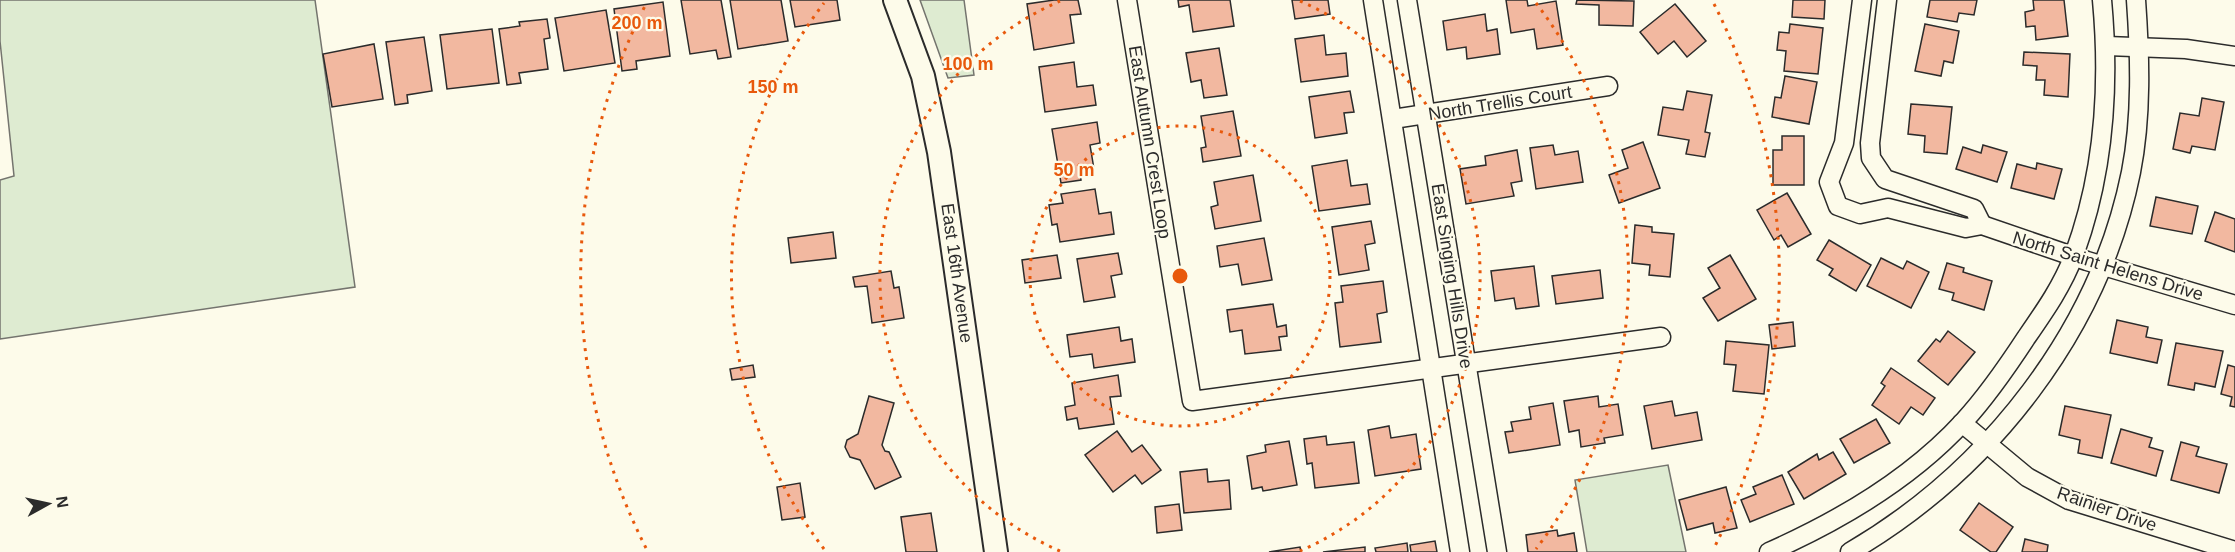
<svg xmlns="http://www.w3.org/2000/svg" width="2235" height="552" font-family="Arial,sans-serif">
	<rect width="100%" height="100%" fill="#fdfbea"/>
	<!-- green -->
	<g fill="#deebd1" stroke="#74746e" stroke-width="1.5">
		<path d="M0 0H315L355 287 0 339V180L14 176 0 41Z"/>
		<path d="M920 0H964L974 75 948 78Z"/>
		<path d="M1668 465 1686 552H1587L1575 480Z"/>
	</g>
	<!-- building -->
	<g fill="#f2b8a0" stroke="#2b2b2b" stroke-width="1.5">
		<path d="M681 0H721L731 57 718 59 716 50 690 54Z"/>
		<path d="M730 0H781L788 41 738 49Z"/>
		<path d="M790 0H837L840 20 795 27Z"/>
		<path d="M1054 0H1078L1081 14 1070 15 1074 43 1034 50 1027 4Z"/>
		<path d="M1178 0H1230L1234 26 1193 32 1189 5 1179 7Z"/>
		<path d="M1292 0H1328L1330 14 1295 19Z"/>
		<path d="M1506 0H1527L1528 6 1556 1 1563 45 1537 49 1534 29 1511 33Z"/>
		<path d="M1577 0 1634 1 1633 26 1599 25V5L1576 4Z"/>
		<path d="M1793 0H1825L1824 19 1792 17Z"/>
		<path d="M1930 0H1977L1974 15 1959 13 1957 22 1927 17Z"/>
		<path d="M2033 0H2064L2068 36 2036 40 2035 26 2026 27 2025 12 2034 10Z"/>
		<path d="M663 2 670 56 636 61 637 69 622 71 614 9Z"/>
		<path d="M1675 4 1706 41 1687 57 1674 41 1658 54 1640 32Z"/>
		<path d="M606 10 615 63 564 71 555 18Z"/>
		<path d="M1485 14 1487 31 1497 29 1500 54 1467 59 1466 47 1447 50 1443 21Z"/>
		<path d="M547 19 550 38 544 39 548 69 519 73 521 83 507 85 499 29 520 26 519 22Z"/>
		<path d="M1790 24 1823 28 1818 74 1784 71 1786 51 1777 50 1779 32 1789 33Z"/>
		<path d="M1925 24 1959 31 1953 63 1944 61 1941 76 1915 71Z"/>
		<path d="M492 29 499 83 447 89 440 35Z"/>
		<path d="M1324 35 1326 55 1346 53 1348 76 1301 82 1295 39Z"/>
		<path d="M424 37 432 91 407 95 408 103 395 105 386 42Z"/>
		<path d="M374 44 383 99 332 107 323 54Z"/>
		<path d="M1219 48 1227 95 1204 98 1201 80 1191 82 1186 53Z"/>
		<path d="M2024 52 2070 54 2068 97 2044 95 2045 80H2036L2037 66 2023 65Z"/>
		<path d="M1074 62 1077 87 1093 85 1096 105 1045 112 1039 67Z"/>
		<path d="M1785 76 1817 82 1809 124 1772 117 1775 97 1781 98Z"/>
		<path d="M1350 91 1354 112 1344 113 1347 133 1315 138 1309 97Z"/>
		<path d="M1687 91 1712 95 1705 132 1710 133 1705 157 1686 154 1689 140 1658 135 1663 107 1683 110Z"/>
		<path d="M2202 98 2224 102 2215 150 2192 146 2190 153 2173 149 2180 113 2199 116Z"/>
		<path d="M1911 104 1952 107 1947 154 1924 152 1925 136 1908 134Z"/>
		<path d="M1233 111 1241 156 1203 162 1201 148 1206 147 1201 116Z"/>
		<path d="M1097 122 1100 143 1090 145 1094 169 1080 171 1081 180 1061 183 1052 129Z"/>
		<path d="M1782 136H1804V185H1773V150H1782Z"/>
		<path d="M1643 142 1660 188 1619 203 1609 175 1628 168 1622 150Z"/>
		<path d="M1553 145 1555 155 1578 151 1583 182 1536 189 1530 148Z"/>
		<path d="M1983 145 2007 152 1997 182 1956 169 1963 147 1981 153Z"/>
		<path d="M1517 150 1522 181 1511 183 1514 196 1466 204 1460 169 1486 165 1485 156Z"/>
		<path d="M1347 160 1351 186 1367 184 1370 204 1319 211 1312 166Z"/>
		<path d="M2037 163 2062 169 2054 199 2011 188 2017 164 2036 169Z"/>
		<path d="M1253 175 1261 221 1215 229 1211 207 1218 205 1214 182Z"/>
		<path d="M1095 189 1099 214 1111 212 1114 234 1060 242 1057 224 1052 225 1049 205 1063 203 1061 194Z"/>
		<path d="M1787 193 1811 234 1788 247 1781 235 1774 240 1757 210Z"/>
		<path d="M2156 197 2198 206 2192 234 2150 226Z"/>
		<path d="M2215 212 2235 219V252L2205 241Z"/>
		<path d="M1371 221 1375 243 1365 245 1369 270 1339 275 1332 227Z"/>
		<path d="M1635 225 1652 227V232L1674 234 1670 277 1649 275 1650 265 1632 263Z"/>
		<path d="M833 232 836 258 791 263 788 238Z"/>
		<path d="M1264 238 1272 280 1242 285 1238 264 1220 267 1217 246Z"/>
		<path d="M1829 240 1871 265 1856 291 1829 275 1833 269 1817 260Z"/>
		<path d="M1118 253 1122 274 1111 276 1115 297 1084 302 1077 259Z"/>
		<path d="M1057 255 1061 278 1025 283 1022 260Z"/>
		<path d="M1730 255 1756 299 1718 321 1703 298 1720 288 1708 268Z"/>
		<path d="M1881 258 1903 269 1907 261 1929 272 1911 308 1867 286Z"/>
		<path d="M1947 263 1964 268 1963 272 1992 281 1984 310 1952 300 1954 293 1939 289Z"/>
		<path d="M1534 266 1539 306 1516 309 1514 298 1495 301 1491 271Z"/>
		<path d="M1600 270 1603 298 1556 304 1552 276Z"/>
		<path d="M891 271 894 288 899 287 904 318 872 323 867 286 855 287 853 277Z"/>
		<path d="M1383 281 1387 312 1377 314 1381 342 1340 347 1335 303 1343 302 1341 286Z"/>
		<path d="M1273 304 1277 327 1286 325 1287 336 1279 337 1281 350 1245 354 1242 330 1230 332 1227 310Z"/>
		<path d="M2117 320 2148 327 2146 337 2162 340 2157 363 2110 353Z"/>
		<path d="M1793 322 1795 346 1772 349 1769 325Z"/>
		<path d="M1119 327 1121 341 1132 339 1135 362 1094 368 1092 354 1070 357 1067 335Z"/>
		<path d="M1948 331 1975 352 1948 385 1918 361 1936 339 1940 342Z"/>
		<path d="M1726 341 1769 345 1764 394 1733 391 1736 365 1724 364Z"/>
		<path d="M2176 343 2223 351 2215 387 2195 383 2194 390 2168 385Z"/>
		<path d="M753 365 755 377 732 380 730 369Z"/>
		<path d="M2228 365 2235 367V407L2230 406 2232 397 2221 394Z"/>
		<path d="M1891 368 1935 398 1923 415 1911 407 1899 424 1872 405 1885 386 1881 383Z"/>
		<path d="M1118 375 1121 396 1110 397 1114 424 1079 429 1077 418 1067 420 1065 407 1075 405 1072 383Z"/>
		<path d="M869 396 894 403 882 445 885 451 889 452 901 477 875 489 860 460 850 457 845 447 847 440 858 434Z"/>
		<path d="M1598 396 1599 407 1618 404 1623 435 1604 438 1605 443 1581 447 1579 430 1569 432 1564 401Z"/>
		<path d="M1672 401 1675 416 1697 412 1702 440 1652 449 1644 406Z"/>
		<path d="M1553 403 1560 445 1509 453 1505 432 1513 431 1511 422 1531 419 1529 407Z"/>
		<path d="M2065 406 2111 415 2102 458 2078 453 2080 440 2059 435Z"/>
		<path d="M1876 419 1890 443 1854 463 1840 439Z"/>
		<path d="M1389 426 1391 438 1416 434 1421 469 1375 476 1368 430Z"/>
		<path d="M2121 429 2152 438 2149 447 2163 451 2156 476 2111 463Z"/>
		<path d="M1117 431 1132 452 1142 445 1161 470 1142 484 1135 475 1113 492 1085 455Z"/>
		<path d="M1326 436 1327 445 1354 442 1359 483 1315 488 1312 463 1307 464 1304 439Z"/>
		<path d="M1289 441 1297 485 1263 491 1262 487 1252 489 1247 456 1266 452 1265 445Z"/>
		<path d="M2181 442 2199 447 2196 456 2227 464 2219 493 2171 480Z"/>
		<path d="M1833 452 1846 474 1804 499 1788 472 1817 454 1819 460Z"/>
		<path d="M1207 469 1208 482 1229 480 1231 509 1184 513 1180 472Z"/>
		<path d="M1782 475 1794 504 1750 522 1741 500 1756 494 1753 487Z"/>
		<path d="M800 483 805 517 782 520 777 487Z"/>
		<path d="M1726 487 1737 528 1715 533 1713 523 1687 530 1679 500Z"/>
		<path d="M1979 503 2013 527 1996 552H1991L1960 530Z"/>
		<path d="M1179 504 1182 530 1157 533 1155 507Z"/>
		<path d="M931 513 937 552H906L901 517Z"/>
		<path d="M1557 530 1558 536 1574 533 1577 552H1528L1526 535Z"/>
		<path d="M2025 539 2048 545 2047 552H2022Z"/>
		<path d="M1435 541 1437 552H1411L1410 545Z"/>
		<path d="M1407 543 1408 552H1376L1375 548Z"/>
		<path d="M1300 547 1301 552H1269Z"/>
		<path d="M1365 547V552H1323Z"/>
	</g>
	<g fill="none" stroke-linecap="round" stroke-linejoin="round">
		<!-- minor casing -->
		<g stroke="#2b2b2b" stroke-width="21">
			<g id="minor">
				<path d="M1127 0 1192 401 1661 337"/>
				<path d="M1373 0 1460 552"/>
				<path d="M1407 0 1497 552"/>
				<path d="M1862 0 1844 143 1829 182 1838 206 1860 214 1888 208 1966 228 1982 225 2087 261 2235 305"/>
				<path d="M1887 0 1870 143 1871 158 1885 179 1974 209 1982 225"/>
				<path d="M2107 46 2186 49 2235 56"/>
				<path d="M1393 119 1608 86"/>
				<path d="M1962 423 2027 477 2069 500 2235 551"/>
				<path d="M1769 552C1839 521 1911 479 1964 421 1987 396 2007 367 2026 338 2044 312 2063 285 2074 255 2104 174 2110 86 2102 0"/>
				<path d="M1850 552C1989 471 2099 331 2131 172 2142 116 2140 56 2136 0"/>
			</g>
		</g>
		<!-- tertiary casing -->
		<g stroke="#2b2b2b" stroke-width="26">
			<path id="tertiary" d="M895 0 923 76 939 152 996 552"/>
		</g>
		<!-- minor -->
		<use href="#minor" stroke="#fdfbea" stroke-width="18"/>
		<!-- tertiary -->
		<use href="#tertiary" stroke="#fdfbea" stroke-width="22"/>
	</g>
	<!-- distance rings -->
	<g fill="none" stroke="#e8590c" stroke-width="3" stroke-dasharray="3 6">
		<circle cx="1180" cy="276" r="150"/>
		<path d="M1060 551A300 300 0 0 1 1060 1M1300 1A300 300 0 0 1 1300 551"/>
		<path d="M824 549A449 449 0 0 1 824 3M1536 3A449 449 0 0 1 1536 549"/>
		<path d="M646 548A599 599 0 0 1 646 4M1714 4A599 599 0 0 1 1714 548"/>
	</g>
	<g text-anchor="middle" stroke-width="4.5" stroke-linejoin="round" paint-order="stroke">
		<!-- street labels -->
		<g font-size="18" fill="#2b2b2b" stroke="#fdfbea">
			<text transform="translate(1500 103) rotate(-9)" y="6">North Trellis Court</text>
			<text transform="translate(1150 142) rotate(81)" y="6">East Autumn Crest Loop</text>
			<text transform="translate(2108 266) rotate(17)" y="6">North Saint Helens Drive</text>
			<text transform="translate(957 273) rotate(82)" y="6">East 16th Avenue</text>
			<text transform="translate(1452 276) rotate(81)" y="6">East Singing Hills Drive</text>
			<text transform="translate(2107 509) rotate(19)" y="6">Rainier Drive</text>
		</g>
	</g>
	<circle cx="1180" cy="276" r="9" fill="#e8590c" stroke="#fdfbea" stroke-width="3"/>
	<g font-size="18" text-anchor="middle" font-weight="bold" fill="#e8590c" stroke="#fdfbea" stroke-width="4.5" stroke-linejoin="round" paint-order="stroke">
		<text x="637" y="29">200 m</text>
		<text x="968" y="70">100 m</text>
		<text x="773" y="93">150 m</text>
		<text x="1074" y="176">50 m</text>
	</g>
	<!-- north arrow -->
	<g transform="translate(48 504) rotate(82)" stroke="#fdfbea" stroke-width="4.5" paint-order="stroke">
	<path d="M0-4.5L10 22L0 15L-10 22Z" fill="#2b2b2b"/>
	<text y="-9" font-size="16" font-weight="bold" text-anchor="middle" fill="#2b2b2b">N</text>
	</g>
</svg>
